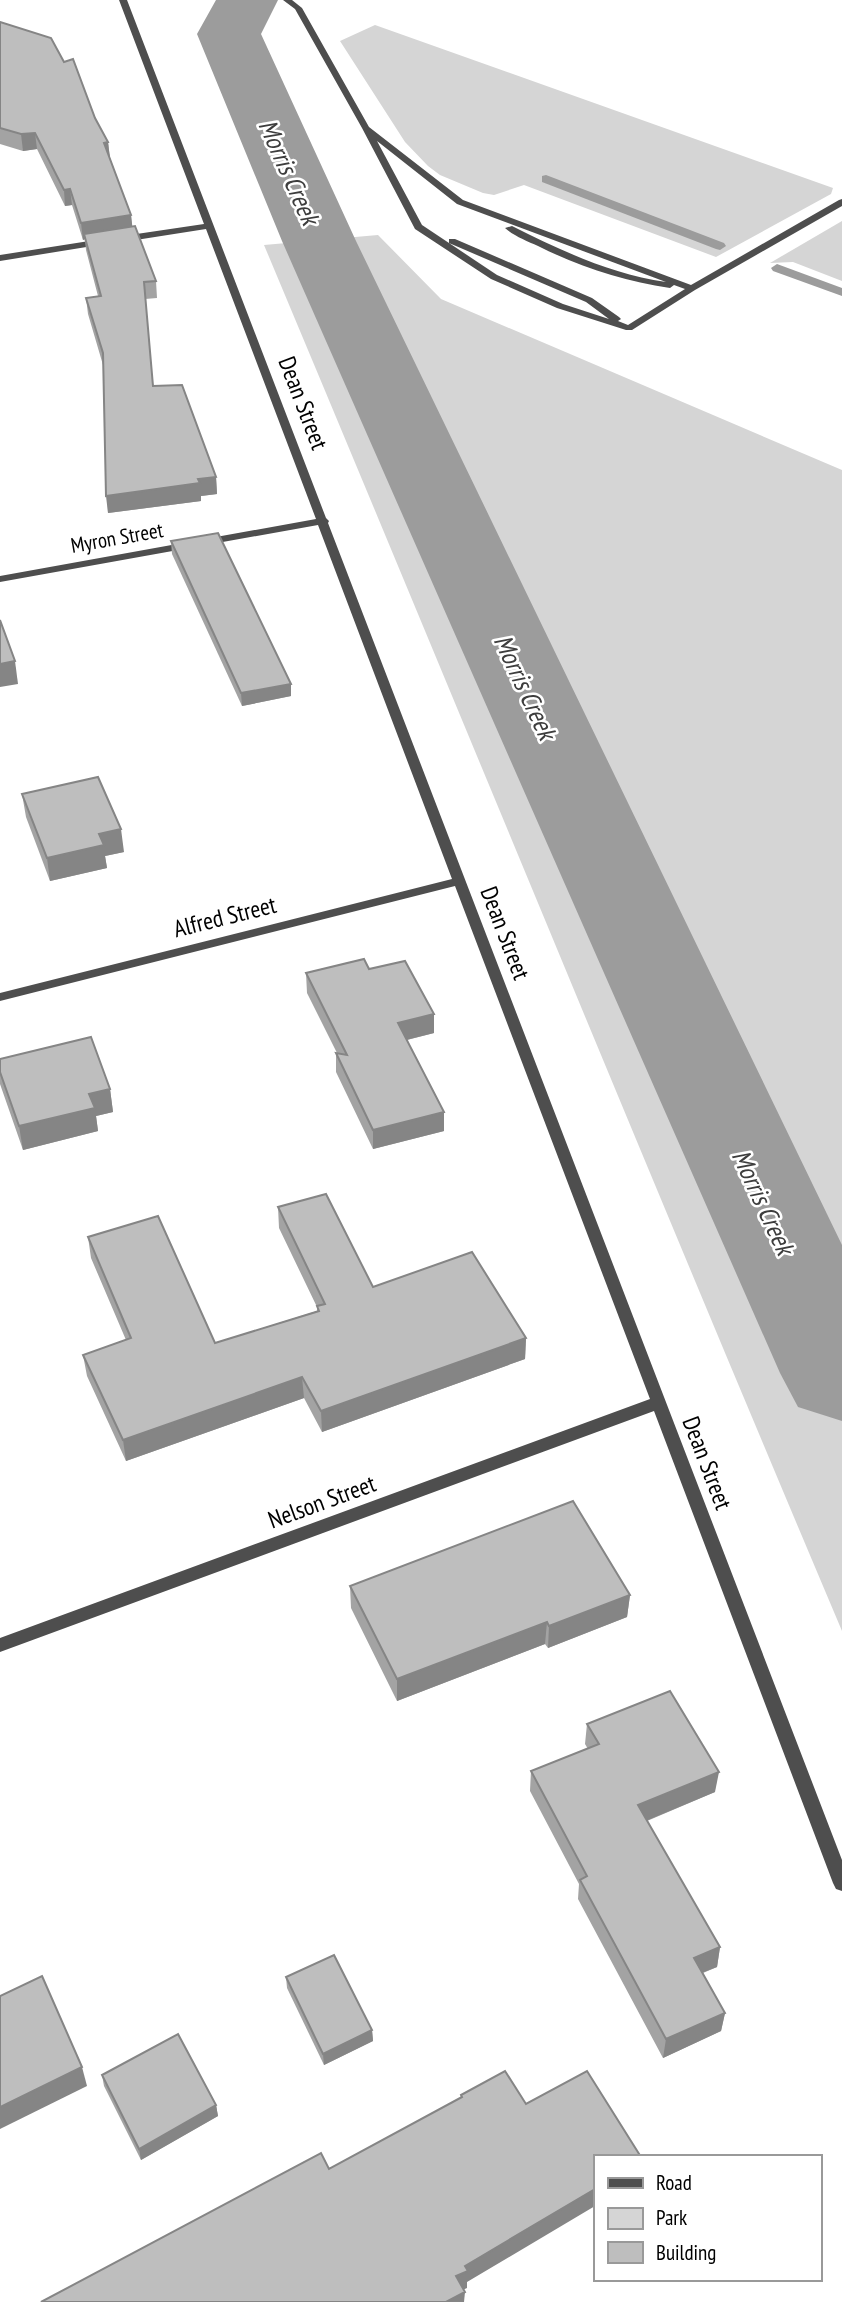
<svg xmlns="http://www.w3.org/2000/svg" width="842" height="2302" font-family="'PT Sans Narrow',sans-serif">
	<rect width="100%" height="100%" fill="#fff"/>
	<!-- green -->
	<g fill="#d5d5d5">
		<path d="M375 25 833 188 831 194 716 257 524 185 494 195 483 193 440 175 428 166 405 142 340 41Z"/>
		<path d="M842 221V281L793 262 770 263Z"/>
		<path d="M378 235 441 299 842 470V1631C647 1170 458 707 264 245Z"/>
	</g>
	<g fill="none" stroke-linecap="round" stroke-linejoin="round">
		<!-- stream -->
		<g fill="#9c9c9c" fill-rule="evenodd">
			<path d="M546 175 724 243 726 246 720 250 716 249 542 182V176Z"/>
			<path d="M777 264 842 288V296L773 271 771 268Z"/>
		</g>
		<!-- river -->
		<path fill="#9c9c9c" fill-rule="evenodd" d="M216 0H278L261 34 356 241 842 1245V1421L798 1407 780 1373 282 241 197 34Z"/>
		<!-- service -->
		<path fill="#4e4e4e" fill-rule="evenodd" d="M283 0H292L302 8 369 127 463 200 691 285 839 200 842 199V206L695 290 632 330H626L557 308 491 279 415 229 362 128 295 9ZM377 141 457 204 666 282C611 274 562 251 512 226L505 228C514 236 527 241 538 246 580 267 624 281 670 288L674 285 685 289 628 325 618 321 621 319 619 317 592 298 455 239H449V243L586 302 609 319 563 304 497 275 422 225Z"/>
		<!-- minor -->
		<g fill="#4e4e4e" fill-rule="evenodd">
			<path d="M119 0H127L326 518 329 521 328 523 842 1860V1891L836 1889 833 1883 654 1411 0 1652V1638L650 1399 455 886 0 1001V993L452 879 318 525 0 582V576L316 519 206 229 123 242 119 239 123 236 204 224Z"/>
			<path d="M102 239 105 240V244L0 261V255Z"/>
		</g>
	</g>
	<!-- wall -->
	<g fill="#a3a3a3">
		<path d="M0 22 95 118 108 142 110 158 131 215 132 227 156 281 157 298 145 299 153 386 216 477 217 494 201 496V501L108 513 103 365 88 314 86 298 98 296 86 250 85 239 83 240 72 205 65 206 37 149 23 151 0 144Z"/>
		<path d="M171 541 291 684V696L242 706 172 554Z"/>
		<path d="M22 794 124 852 105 856 107 868 50 881 26 817Z"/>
		<path d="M369 969 434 1033 407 1040 444 1112V1131L373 1149 336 1072V1053H337L307 993 306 973Z"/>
		<path d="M0 1059 110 1089 113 1112 96 1116 98 1131 23 1150 0 1084Z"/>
		<path d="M278 1207 373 1287 526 1338 525 1359 322 1432 304 1398 126 1461 87 1376 83 1355 126 1340 91 1258 88 1237 215 1343 317 1311V1307L279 1228Z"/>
		<path d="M350 1586 630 1595 627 1617 548 1648 545 1644 397 1701 351 1608Z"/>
		<path d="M587 1724 715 1792 647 1821 720 1947 717 1967 703 1973 725 2013 721 2031 663 2058 578 1899 579 1884 530 1791 531 1771 588 1749 585 1744Z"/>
		<path d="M286 1977 372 2030 373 2041 324 2065 287 1988Z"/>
		<path d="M102 2075 216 2105 218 2116 141 2160 104 2086Z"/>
	</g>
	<!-- shaded-wall -->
	<g fill="#858585">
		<path d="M35 133 37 149 23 151 21 134Z"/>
		<path d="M108 142 110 159 104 143Z"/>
		<path d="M70 189 72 205 65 206 64 190Z"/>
		<path d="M131 215 133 232 84 234 85 239 83 240 81 223Z"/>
		<path d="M216 477 217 494 201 496V501L108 513 106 496 198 479Z"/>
		<path d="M15 661 18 684 0 687V664Z"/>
		<path d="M291 684V696L242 706 241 693Z"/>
		<path d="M121 829 124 852 105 856 107 868 50 881 47 858 99 834Z"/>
		<path d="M434 1014V1033L398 1042V1023Z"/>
		<path d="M110 1089 113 1112 96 1116 98 1131 23 1150 19 1126 89 1094Z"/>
		<path d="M444 1112V1131L373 1149V1130Z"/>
		<path d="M526 1338 525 1359 322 1432 321 1411Z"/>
		<path d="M302 1377 304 1398 126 1461 123 1440Z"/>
		<path d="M630 1595 627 1617 548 1648 549 1626Z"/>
		<path d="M547 1622 545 1644 397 1701V1679Z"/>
		<path d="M719 1772 715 1792 636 1825 638 1805Z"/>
		<path d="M720 1947 717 1967 691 1977 694 1958Z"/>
		<path d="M725 2013 721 2031 663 2058 666 2039Z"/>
		<path d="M372 2030 373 2041 324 2065 323 2054Z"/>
		<path d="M82 2067 87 2086 0 2129V2107Z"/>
		<path d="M216 2105 218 2116 141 2160 139 2149Z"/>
		<path d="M595 2189V2206L467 2282V2288L456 2293V2276L465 2266Z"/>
		<path d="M465 2292 464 2302H446Z"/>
	</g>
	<!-- building -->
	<g fill="#bebebe" stroke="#858585" stroke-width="2">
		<path d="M0 22 51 38 64 62 73 59 95 118 108 142 104 143 131 215 81 223 70 189 64 190 35 133 21 134 0 128Z"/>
		<path d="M135 226 156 281 144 282 153 386 182 385 216 477 198 479 200 483 106 496 103 353 86 298 101 296 84 234Z"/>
		<path d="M218 533 291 684 241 693 171 541Z"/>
		<path d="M0 620 15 661 0 664Z"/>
		<path d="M98 777 121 829 99 834 104 845 47 858 22 794Z"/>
		<path d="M364 959 369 969 405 961 434 1014 398 1023 444 1112 373 1130 336 1053 347 1055 306 973Z"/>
		<path d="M91 1037 110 1089 89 1094 95 1108 19 1126 0 1072V1059Z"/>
		<path d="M326 1194 373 1287 472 1252 526 1338 321 1411 302 1377 123 1440 83 1355 131 1338 88 1237 158 1216 215 1343 319 1311 317 1306 325 1304 278 1207Z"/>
		<path d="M573 1501 630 1595 549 1626 547 1622 397 1679 350 1586Z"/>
		<path d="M670 1691 719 1772 638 1805 720 1947 694 1958 725 2013 666 2039 580 1880 587 1876 531 1771 599 1744 587 1724Z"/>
		<path d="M334 1955 372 2030 323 2054 286 1977Z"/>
		<path d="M42 1976 82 2067 0 2107V1996Z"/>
		<path d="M178 2034 216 2105 139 2149 102 2075Z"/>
		<path d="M505 2071 526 2104 587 2071 641 2157H595V2189L465 2266 468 2271 456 2276 465 2292 446 2302H41L321 2153 329 2169 462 2097 461 2095Z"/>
	</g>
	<g text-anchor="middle" stroke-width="5" stroke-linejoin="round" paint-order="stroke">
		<!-- far-street labels -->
		<g font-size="21" fill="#000" stroke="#fff">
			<text transform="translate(117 538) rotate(-10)" y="7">Myron Street</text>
		</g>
		<!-- street labels -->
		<g font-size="24" fill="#000" stroke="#fff">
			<text transform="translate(303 403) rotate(69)" y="8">Dean Street</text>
			<text transform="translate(225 917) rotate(-14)" y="8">Alfred Street</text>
			<text transform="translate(505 933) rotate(69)" y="8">Dean Street</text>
			<text transform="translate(707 1463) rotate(69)" y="8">Dean Street</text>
			<text transform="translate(322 1502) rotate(-20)" y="8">Nelson Street</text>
		</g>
		<!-- water labels -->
		<g font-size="26" font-style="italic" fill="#3d3d3d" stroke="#fff">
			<text transform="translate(289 172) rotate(66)" y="9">Morris Creek</text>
			<text transform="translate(525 687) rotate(65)" y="9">Morris Creek</text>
			<text transform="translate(763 1202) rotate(65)" y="9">Morris Creek</text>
		</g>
	</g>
	<!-- legend -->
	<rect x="594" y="2155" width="228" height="126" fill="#ffffff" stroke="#999999" stroke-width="2"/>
	<rect x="608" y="2178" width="35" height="10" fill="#4e4e4e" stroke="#999999" stroke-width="2"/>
	<text x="656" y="2190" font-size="21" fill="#000000">Road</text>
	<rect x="608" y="2208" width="35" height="21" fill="#d5d5d5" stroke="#999999" stroke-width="2"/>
	<text x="656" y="2225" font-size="21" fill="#000000">Park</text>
	<rect x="608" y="2242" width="35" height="21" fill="#bebebe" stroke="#999999" stroke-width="2"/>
	<text x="656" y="2260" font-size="21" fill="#000000">Building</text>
</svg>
